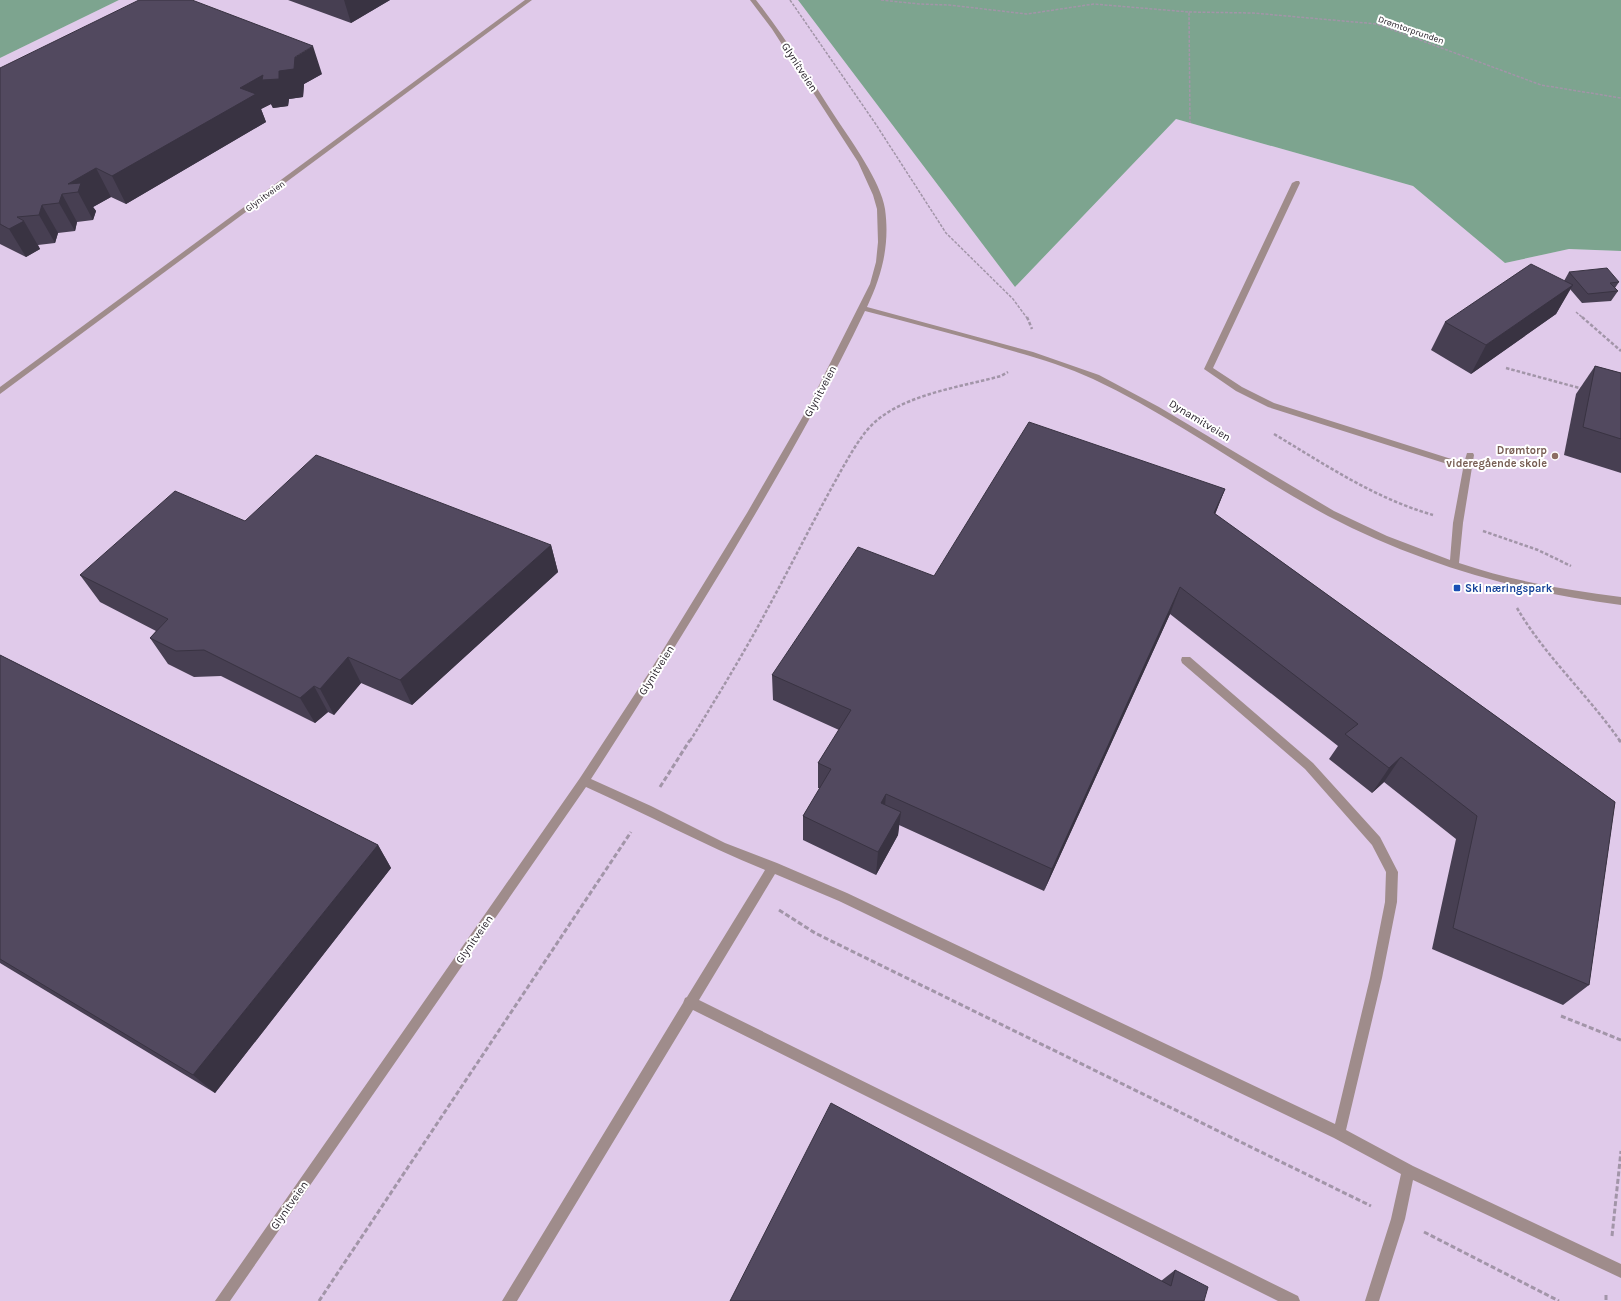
<svg xmlns="http://www.w3.org/2000/svg" width="1621" height="1301" font-family="Karla,sans-serif">
	<rect width="100%" height="100%" fill="#e9d8f1"/>
	<!-- built -->
	<path fill="#e0caea" d="M119 0H798L1015 287 1176 119 1413 186 1505 263 1569 249 1621 251V1301H0V58Z"/>
	<!-- forest -->
	<g fill="#7da48f">
		<path d="M0 0H119L0 58Z"/>
		<path d="M798 0H1621V251L1569 249 1505 263 1413 186 1176 119 1015 287Z"/>
	</g>
	<g fill="none" stroke-linecap="round" stroke-linejoin="round">
		<!-- path-far2 -->
		<g stroke="#a295a8" stroke-width="1.5" stroke-dasharray="3 1.5" stroke-linecap="butt">
			<path d="M790 0 875 123 946 233 1013 299 1027 318"/>
			<path d="M881 0 919 4 949 5 1027 14 1094 4 1189 12 1190 123"/>
			<path d="M1189 12 1253 13 1377 24 1541 85 1621 98"/>
			<path d="M1576 312 1583 318"/>
		</g>
		<!-- path-far1 -->
		<g stroke="#a295a8" stroke-width="2.5" stroke-dasharray="3.5 2" stroke-linecap="butt">
			<path d="M1027 317 1032 329"/>
			<path d="M1582 317 1621 351"/>
			<path d="M1506 368 1583 389"/>
			<path d="M1274 434C1326 465 1374 498 1433 515"/>
			<path d="M1483 531 1538 550 1571 566"/>
			<path d="M1517 608C1545 656 1588 695 1620 741"/>
			<path d="M690 741C717 697 744 653 768 608 793 562 816 515 842 469 853 450 865 427 884 415 915 393 964 386 1001 376L1008 372"/>
		</g>
		<!-- path -->
		<g stroke="#a295a8" stroke-width="3" stroke-dasharray="5 2.5" stroke-linecap="butt">
			<path d="M1619 740 1621 742"/>
			<path d="M660 787 690 740"/>
			<path d="M779 910 815 933 1371 1206"/>
			<path d="M1561 1016 1621 1040"/>
			<path d="M1424 1232 1559 1301"/>
			<path d="M1612 1236 1621 1151"/>
			<path d="M1606 1295V1301"/>
			<path d="M319 1301 631 832"/>
		</g>
		<!-- minor -->
		<g fill="#9f8c8b" fill-rule="evenodd">
			<path d="M525 0H532L0 394V387Z"/>
			<path d="M750 0H756C786 38 810 78 836 118 852 142 881 182 885 209 890 245 882 275 867 307L1033 352 1099 375 1159 407 1334 511 1387 536 1450 560 1453 523 1463 469 1268 407 1236 391 1204 369 1292 183 1296 181H1299L1300 183 1213 368 1242 387 1274 403 1464 463 1467 453H1473L1474 455 1463 523 1459 563C1512 581 1566 590 1621 597V605C1518 592 1420 564 1328 516 1248 473 1176 418 1093 379 1061 364 1026 355 992 345 950 333 907 322 865 311 825 395 778 476 731 555 685 631 639 705 591 779L651 806 725 843 777 863 847 893 1335 1124 1370 978 1385 902 1386 872 1372 845 1305 769 1182 663 1181 660 1182 657H1190L1313 763 1380 837 1398 872 1397 902 1382 978 1346 1130 1413 1166 1621 1264V1278L1413 1180 1405 1219 1379 1301H1365L1391 1219 1401 1174 1334 1138 839 901 775 874 699 1000 1298 1296 1300 1301H1278L693 1010 517 1301H502L683 1003 685 998 687 997 765 870C704 845 646 814 586 787L230 1301H215L580 778 650 671 747 513 806 411 870 284 876 262 878 242 877 209 873 195 858 162 772 29Z"/>
		</g>
	</g>
	<!-- wall -->
	<g fill="#473f52">
		<path d="M288 0H390L351 23Z"/>
		<path d="M0 68 322 74 304 84 303 97 289 99 288 106 273 108 271 104 261 109 266 122 126 204 111 197 93 207 96 211 93 220 77 222 75 231 58 233 55 243 38 245 40 249 26 257 0 244Z"/>
		<path d="M1569 272 1619 282 1615 288 1618 291 1611 301 1582 303 1570 289 1556 314 1471 374 1431 350 1445 322 1564 281Z"/>
		<path d="M1595 366 1621 373V473L1564 455 1576 394Z"/>
		<path d="M1225 489 1215 514 1615 802 1589 985 1563 1005 1432 949 1456 839 1384 782 1372 793 1329 759 1338 746 1170 614 1044 891 899 825 898 835 876 875 803 840V816L820 788H818V763L839 730 773 700 772 675 934 576Z"/>
		<path d="M245 521 551 545 558 572 412 705 361 683 334 715 328 712 315 723 221 676 194 677 168 664 150 638 156 631 100 602 80 575Z"/>
		<path d="M0 655 378 845 391 868 215 1093 0 963Z"/>
		<path d="M1175 1270 1204 1301H730L1161 1281Z"/>
	</g>
	<!-- shaded-wall -->
	<g fill="#393342">
		<path d="M344 0H390L351 23Z"/>
		<path d="M313 46 322 74 304 84 303 97 289 99 288 106 273 108 271 104 261 109 266 122 126 204 112 176 240 88 263 75 279 71 295 57Z"/>
		<path d="M96 168 111 197 93 207 96 211 93 220 78 192 68 184Z"/>
		<path d="M62 194 77 222 75 231 59 203Z"/>
		<path d="M42 205 58 233 55 243 39 215Z"/>
		<path d="M24 221 40 249 26 257 9 229Z"/>
		<path d="M1573 285 1556 314 1471 374 1486 345Z"/>
		<path d="M1225 489 1214 517V513Z"/>
		<path d="M551 545 558 572 412 705 400 680Z"/>
		<path d="M1180 587 1170 614 1044 891 1052 869Z"/>
		<path d="M348 657 361 683 334 715 320 689Z"/>
		<path d="M314 686 328 712 315 723 300 698Z"/>
		<path d="M1401 757 1384 782 1372 793 1389 768Z"/>
		<path d="M886 794 884 818 881 803Z"/>
		<path d="M901 812 898 835 876 875 878 852Z"/>
		<path d="M378 845 391 868 215 1093 193 1075Z"/>
	</g>
	<!-- building -->
	<g fill="#52495f" stroke="#393342">
		<path d="M139 0H192L313 46 295 57 294 69 279 71V79L262 80 263 75 240 88 256 94 112 176 96 168 68 184 81 183 78 192 62 194 59 203 42 205 39 215 17 217 24 221 9 229 0 224V68Z"/>
		<path d="M1531 264 1573 285 1486 345 1445 322Z"/>
		<path d="M1607 268 1619 282 1610 283 1618 291 1588 294 1569 272Z"/>
		<path d="M1595 366 1621 373V439L1583 427Z"/>
		<path d="M1029 422 1225 489 1214 513 1615 802 1589 985 1453 928 1477 816 1401 757 1389 768 1345 734 1358 724 1180 587 1052 869 886 794 881 803 901 812 878 852 803 816 831 769 818 763 851 710 772 675 858 547 934 576Z"/>
		<path d="M316 455 551 545 400 680 348 657 320 689 314 686 300 698 204 650 176 651 150 638 168 619 80 575 175 491 245 521Z"/>
		<path d="M0 655 378 845 193 1075 0 959Z"/>
		<path d="M831 1103 1171 1286 1175 1270 1208 1287 1204 1301H730Z"/>
	</g>
	<!-- markers -->
	<circle fill="#8d6e63" stroke="#fff" stroke-width="1.5" cx="1555" cy="456" r="4"/>
	<rect fill="#1a4fb4" stroke="#fff" stroke-width="1.5" x="1453" y="584" width="8" height="8" rx="2"/>
	<g text-anchor="middle" stroke-width="4" stroke-linejoin="round" paint-order="stroke">
		<!-- far-street labels -->
		<g font-size="9" fill="#262029" stroke="#fff">
			<text transform="translate(1411 30) rotate(19)" y="3">Drømtorprunden</text>
			<text transform="translate(265 196) rotate(-36)" y="3">Glynitveien</text>
		</g>
		<!-- street labels -->
		<g font-size="11" fill="#262029" stroke="#fff">
			<text transform="translate(800 67) rotate(57)" y="4">Glynitveien</text>
			<text transform="translate(820 391) rotate(-62)" y="4">Glynitveien</text>
			<text transform="translate(1200 420) rotate(31)" y="4">Dynamitveien</text>
			<text transform="translate(656 670) rotate(-58)" y="4">Glynitveien</text>
			<text transform="translate(474 939) rotate(-55)" y="4">Glynitveien</text>
			<text transform="translate(289 1205) rotate(-55)" y="4">Glynitveien</text>
		</g>
		<!-- education labels -->
		<g font-size="11" font-weight="bold" fill="#785e54" stroke="#fff" text-anchor="end">
			<text x="1547" y="454">Drømtorp<tspan x="1547" dy="13">videregående skole</tspan></text>
		</g>
		<!-- transit labels -->
		<g font-size="11" font-weight="bold" fill="#164399" stroke="#fff" text-anchor="start">
			<text x="1465" y="592">Ski næringspark</text>
		</g>
	</g>
</svg>
